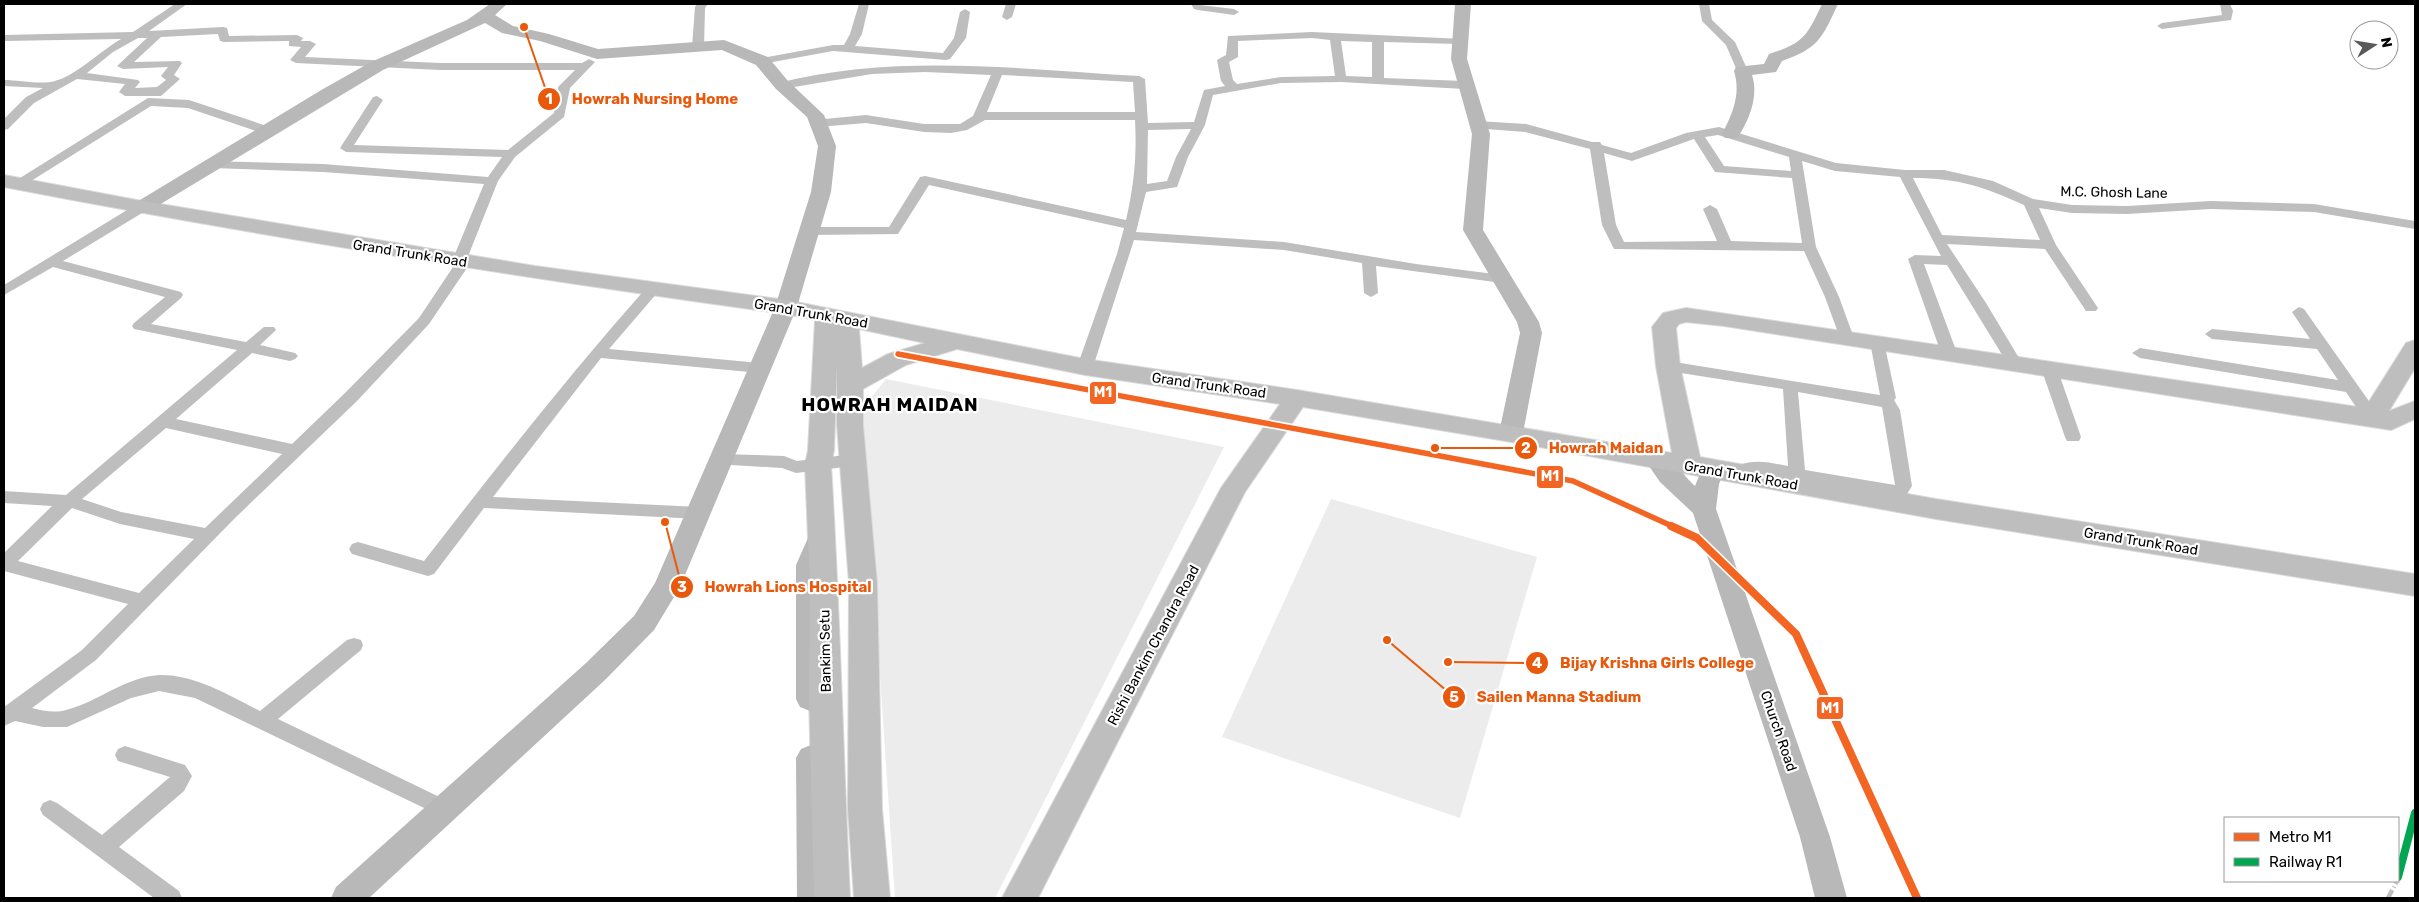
<svg xmlns="http://www.w3.org/2000/svg" width="2419" height="902" font-family="Rubik,sans-serif">
	<rect width="100%" height="100%" fill="#fff"/>
	<!-- green -->
	<g fill="#ececec">
		<path d="M886 379 1224 447 995 898H895L862 409Z"/>
		<path d="M1331 499 1537 557 1460 818 1222 737Z"/>
	</g>
	<g fill="none" stroke-linecap="round" stroke-linejoin="round">
		<!-- primary casing -->
		<g stroke="#dbdbdb" stroke-width="2">
			<path id="primary" d="M4 175 142 201 535 266 786 300 1085 359 1297 390 1672 453 1656 366 1652 327 1663 313 1686 308 2365 408 2406 343 2415 340V368L2389 411 2415 401V419L2391 430 1724 326 1686 322 1679 324 1676 328 1680 366 1700 457 1936 499 2415 574V596L1936 519 1511 442 1303 407 1245 492 1038 898H1002L1221 488 1280 404 1085 375 957 349 906 365 863 389V425L877 583 882 809 890 898H854L848 809 849 583 837 425V364L834 450 831 465C840 609 843 754 850 898H814L809 695 810 586 805 465 808 450 815 320 786 314C524 278 263 237 4 187ZM859 329 925 343 888 354 862 368Z"/>
		</g>
		<!-- street -->
		<g fill="#bebebe" fill-rule="evenodd">
			<path d="M175 4H187L149 31 223 27 227 28 229 36 297 35 303 38 301 41H310L316 44 305 57 440 63H582L589 59 595 62 570 88 564 117 515 157 498 181 467 259 471 262 429 324 357 401 235 518 96 660 32 708C42 711 56 713 66 710 98 702 125 677 159 675 195 674 230 696 260 711L347 640 354 638 361 640 363 645 361 650 278 719 452 803 455 809 452 815 445 818 195 698 159 691 131 698 67 727H43L15 721 4 726V707L82 650 128 604 4 571V553L52 506 4 503V491L66 495 237 350 134 329 132 326 134 323 165 297 53 267 4 295V285L137 204H147L149 207 147 210 63 261 181 292 183 295 181 298 151 324 246 342 264 327H274L276 330 260 345 295 353 298 356 295 359 290 361 252 353 176 419 292 444 345 393 419 318 455 264 452 261 484 184 323 172 212 168 206 164 208 161 323 164 488 177 502 157 346 152 340 148 373 97 377 96 383 100 354 145 508 150 554 113 558 87 575 70H440L296 63 290 60 301 47 289 46V41L224 42 220 41 218 34 161 37 134 62 180 61 182 63 174 75 180 79 161 96H125L119 92 125 84 77 79 34 103 8 129 4 130V119L26 97 43 88 4 86V80C18 80 42 85 55 81 75 76 102 50 121 39L4 41V35L133 32ZM138 38H147L117 66 123 69 168 67 161 76 166 80 157 87 135 88 140 82 138 80 87 73 113 52ZM166 428 282 454 205 528 121 512 82 499ZM72 508 120 524 194 539 139 593 18 561Z"/>
			<path d="M697 4H708L705 8 704 47 698 50 692 47 695 7Z"/>
			<path d="M859 4H869L862 34 855 46 943 53 954 38 960 12 965 9 970 12 966 38 950 59 946 60 833 51 762 64 756 61 762 58 833 45H844L850 34Z"/>
			<path d="M1006 4H1016L1012 17 1007 20 1002 17Z"/>
			<path d="M1191 4 1234 9 1239 12 1234 15 1198 10 1194 9Z"/>
			<path d="M1699 4H1709L1712 20 1735 42 1748 71 1746 73H1738L1726 45 1702 21Z"/>
			<path d="M2220 4H2230L2233 11 2231 20 2162 29 2157 26 2162 23 2222 15Z"/>
			<path d="M1312 32 1463 39 1465 41 1459 44 1384 42V78L1464 81 1470 85 1464 89 1341 82 1281 83 1213 95 1205 125 1188 157 1177 187 1146 192 1136 232 1284 242 1416 264 1502 275 1507 276 1509 279 1507 282 1502 283 1376 266 1378 293 1371 297 1364 293 1362 263 1284 250 1134 240 1093 367 1090 370H1080L1077 367 1117 254 1124 228 929 185 898 234 809 235 802 231 809 227H889L920 177 925 176 1126 220C1134 186 1137 155 1135 120H985L967 130 951 133 924 132 866 123 818 127 814 126 812 123 814 120 866 115 924 124H960L973 116 991 75 925 72 872 74 782 89 776 85 778 83C895 53 1020 69 1139 76L1145 79 1148 123 1194 122 1204 90 1225 86 1221 81 1217 60 1226 55 1228 36ZM1312 38 1330 40 1335 76 1281 77 1237 84 1233 80 1229 62 1238 57V41ZM1341 41 1372 42V77L1346 76ZM1002 75 1133 82 1135 112H987ZM1191 129 1176 157 1167 181 1147 184 1148 130Z"/>
			<path d="M148 98 189 100 270 127 272 130 266 134 262 133 188 108 151 106 23 186H13L12 183Z"/>
			<path d="M1477 121 1526 124 1592 142H1600L1602 145 1631 153 1686 133 1719 127 1836 163 1905 170H1944L1993 181 2033 199 2072 205 2127 206 2211 201 2314 204 2415 221V229L2314 212 2211 209 2127 214 2072 213 2039 208 2056 245 2098 308 2096 311H2086L2045 249 1947 244 1986 303 2022 363 2019 366H2009L1947 265 1924 264 1957 353 1949 358 1941 353 1908 259 1915 255 1941 256 1900 177 1835 171 1802 161 1816 247 1839 297 1854 338 1847 343 1840 338 1825 297 1804 251 1614 249 1602 225 1590 149 1525 132 1473 128 1471 125 1473 122ZM1718 135 1789 157 1791 171 1724 166 1705 137ZM1694 139 1715 172 1792 178 1802 243 1731 241 1717 209 1710 205 1703 209 1717 241 1624 242 1616 225 1604 153 1632 161ZM1913 178C1959 178 1984 187 2024 205L2040 240 1942 235Z"/>
			<path d="M653 285 658 286 660 289 658 292 609 349 760 363 765 365 768 368 765 371 760 373 601 358 493 497 699 507 705 509 708 513 705 517 699 519 484 508 434 574 428 576 352 554 349 549 352 544 358 542 424 561C497 467 569 375 648 286Z"/>
			<path d="M2299 307 2304 309 2378 414 2380 418 2378 422H2366L2346 392 2140 358 2132 353 2140 348 2338 380 2317 349 2212 339 2205 334 2212 329 2310 339 2292 312Z"/>
			<path d="M1877 337 1884 342 1896 398 1894 400 1900 410 1912 486 1907 494 1895 497 1756 472 1753 480 1747 482 1741 480C1738 474 1739 470 1742 464 1758 459 1772 463 1788 466L1783 389 1668 371 1663 369 1660 366 1663 363 1668 361 1880 395 1870 342ZM1798 392 1882 407 1895 485 1805 470Z"/>
			<path d="M2049 363 2054 365 2057 368 2081 437 2079 441H2067L2065 437 2041 368 2044 365Z"/>
			<path d="M721 454 784 456 797 461 853 454 859 456 861 460 859 464 853 466 796 473 782 468 715 464 713 460 715 456Z"/>
			<path d="M125 746 185 765 192 776 184 791 119 847 179 891 182 898H154L43 815 40 809 43 803 50 800 57 803 102 835 170 777 118 761 115 755 118 749Z"/>
		</g>
		<!-- secondary -->
		<g fill="#b8b8b8" fill-rule="evenodd">
			<path d="M490 4H507L495 15 513 26 549 34 598 49 724 40 768 57 788 81 824 115 836 146 831 192 797 307 680 587 654 630 606 679 369 898H331L336 887 586 663 634 616 655 583 775 307 811 192 818 146 807 117 776 89 756 65 722 50 597 59 540 41 502 33 485 23 383 70 149 211 142 213 135 211 132 207 135 203 323 89 371 62 467 20Z"/>
			<path d="M1455 4H1471L1467 59 1490 134 1483 230 1539 322 1542 333 1523 433 1519 439 1511 441 1503 439 1499 433 1520 333 1517 322 1463 230 1472 134 1451 59Z"/>
			<path d="M1822 4H1838C1822 38 1819 48 1782 61L1776 72 1752 75C1759 96 1749 121 1737 138H1725L1722 134C1733 113 1741 94 1734 71L1736 67 1764 64 1769 54C1804 43 1807 36 1822 4Z"/>
			<path d="M1657 452C1670 455 1684 476 1695 486L1704 464 1713 462 1722 464 1725 470 1719 484 1716 509 1830 837 1847 898H1815L1800 837 1693 513 1660 482 1645 460 1649 454Z"/>
			<path d="M821 527 830 529 834 536 822 565 824 699 820 707 810 711 800 707 796 699V565L812 529Z"/>
			<path d="M811 745 821 749 826 758 829 898H797L796 758 801 749Z"/>
		</g>
		<!-- primary -->
		<use href="#primary" fill="#bebebe" fill-rule="evenodd"/>
		<!-- rail -->
		<g stroke="#bebebe" stroke-width="4.5" stroke-dasharray="9 3 1 3" stroke-linecap="butt">
			<path d="M2398 877 2415 813"/>
			<path d="M2388 898 2397 881"/>
		</g>
		<!-- rail-1 casing -->
		<g stroke="#fff" stroke-width="11">
			<path id="rail-1" d="M2398 877 2415 813"/>
		</g>
		<!-- rail-1 -->
		<use href="#rail-1" stroke="#00a651" stroke-width="8"/>
		<!-- metro-1-far1 casing -->
		<g stroke="#fff" stroke-width="9">
			<path id="metro-1-far1" d="M898 354 1573 481 1674 527"/>
		</g>
		<!-- metro-1 casing -->
		<g stroke="#fff" stroke-width="11">
			<path id="metro-1" d="M1671 526 1697 538 1796 634 1917 898"/>
		</g>
		<!-- metro-1-far1 -->
		<use href="#metro-1-far1" stroke="#f26522" stroke-width="5.5"/>
		<!-- metro-1 -->
		<use href="#metro-1" stroke="#f26522" stroke-width="8"/>
	</g>
	<g text-anchor="middle" stroke-width="4.5" stroke-linejoin="round" paint-order="stroke">
		<!-- street labels -->
		<g font-size="14" fill="#000" stroke="#fff">
			<text transform="translate(2114 192) rotate(1)" y="5">M.C. Ghosh Lane</text>
			<text transform="translate(410 253) rotate(9)" y="5">Grand Trunk Road</text>
			<text transform="translate(811 313) rotate(10)" y="5">Grand Trunk Road</text>
			<text transform="translate(1209 385) rotate(8)" y="5">Grand Trunk Road</text>
			<text transform="translate(1741 475) rotate(10)" y="5">Grand Trunk Road</text>
			<text transform="translate(2141 541) rotate(9)" y="5">Grand Trunk Road</text>
			<text transform="translate(1153 645) rotate(-62)" y="5">Rishi Bankim Chandra Road</text>
			<text transform="translate(825 651) rotate(-91)" y="5">Bankim Setu</text>
			<text transform="translate(1779 731) rotate(71)" y="5">Church Road</text>
		</g>
		<!-- district labels -->
		<g font-size="19" font-weight="bold" letter-spacing="1" fill="#000" stroke="#fff">
			<text x="890" y="411">HOWRAH MAIDAN</text>
		</g>
	</g>
	<!-- callouts -->
	<path fill="none" stroke="#e8590c" stroke-width="2" d="M524 27L549 99M1435 448L1526 448M665 522L682 587M1448 662L1537 663M1387 640L1454 697"/>
	<g fill="#e8590c" stroke="#fff" stroke-width="2">
		<circle cx="524" cy="27" r="5"/>
		<circle cx="1435" cy="448" r="5"/>
		<circle cx="665" cy="522" r="5"/>
		<circle cx="1448" cy="662" r="5"/>
		<circle cx="1387" cy="640" r="5"/>
		<circle cx="549" cy="99" r="12"/>
		<circle cx="1526" cy="448" r="12"/>
		<circle cx="682" cy="587" r="12"/>
		<circle cx="1537" cy="663" r="12"/>
		<circle cx="1454" cy="697" r="12"/>
	</g>
	<g font-size="15" text-anchor="middle" font-weight="bold" fill="#fff">
		<text x="549" y="104">1</text>
		<text x="1526" y="453">2</text>
		<text x="682" y="592">3</text>
		<text x="1537" y="668">4</text>
		<text x="1454" y="702">5</text>
	</g>
	<g font-size="15" text-anchor="middle" font-weight="bold" fill="#e8590c" stroke="#fff" stroke-width="4.5" stroke-linejoin="round" paint-order="stroke">
		<text x="655" y="104">Howrah Nursing Home</text>
		<text x="1606" y="453">Howrah Maidan</text>
		<text x="788" y="592">Howrah Lions Hospital</text>
		<text x="1657" y="668">Bijay Krishna Girls College</text>
		<text x="1559" y="702">Sailen Manna Stadium</text>
	</g>
	<g stroke="#fff" stroke-width="2">
		<rect x="1089" y="381" width="28" height="24" rx="5" fill="#f26522"/>
		<rect x="1536" y="465" width="28" height="24" rx="5" fill="#f26522"/>
		<rect x="1816" y="696" width="28" height="24" rx="5" fill="#f26522"/>
	</g>
	<g font-size="14" text-anchor="middle" font-weight="bold" fill="#fff">
		<text x="1103" y="397">M1</text>
		<text x="1550" y="481">M1</text>
		<text x="1830" y="713">M1</text>
	</g>
	<!-- border -->
	<rect width="2419" height="902" fill="none" stroke="#000000" stroke-width="10"/>
	<!-- legend -->
	<rect x="2224" y="817" width="175" height="65" fill="#ffffff" stroke="#999999"/>
	<rect x="2234" y="833" width="25" height="8" fill="#f26522" stroke="#999999"/>
	<text x="2269" y="842" font-size="15" fill="#000000">Metro M1</text>
	<rect x="2234" y="858" width="25" height="8" fill="#00a651" stroke="#999999"/>
	<text x="2269" y="867" font-size="15" fill="#000000">Railway R1</text>
	<!-- north arrow -->
	<g transform="translate(2374 45) rotate(78)"><circle r="24" fill="#ffffff" stroke="#999999"/>
	<path d="M0-4L9 19L0 12L-9 19Z" fill="#595959"/>
	<text y="-8" font-size="14" font-weight="bold" text-anchor="middle" fill="#000000">N</text>
	</g>
</svg>
